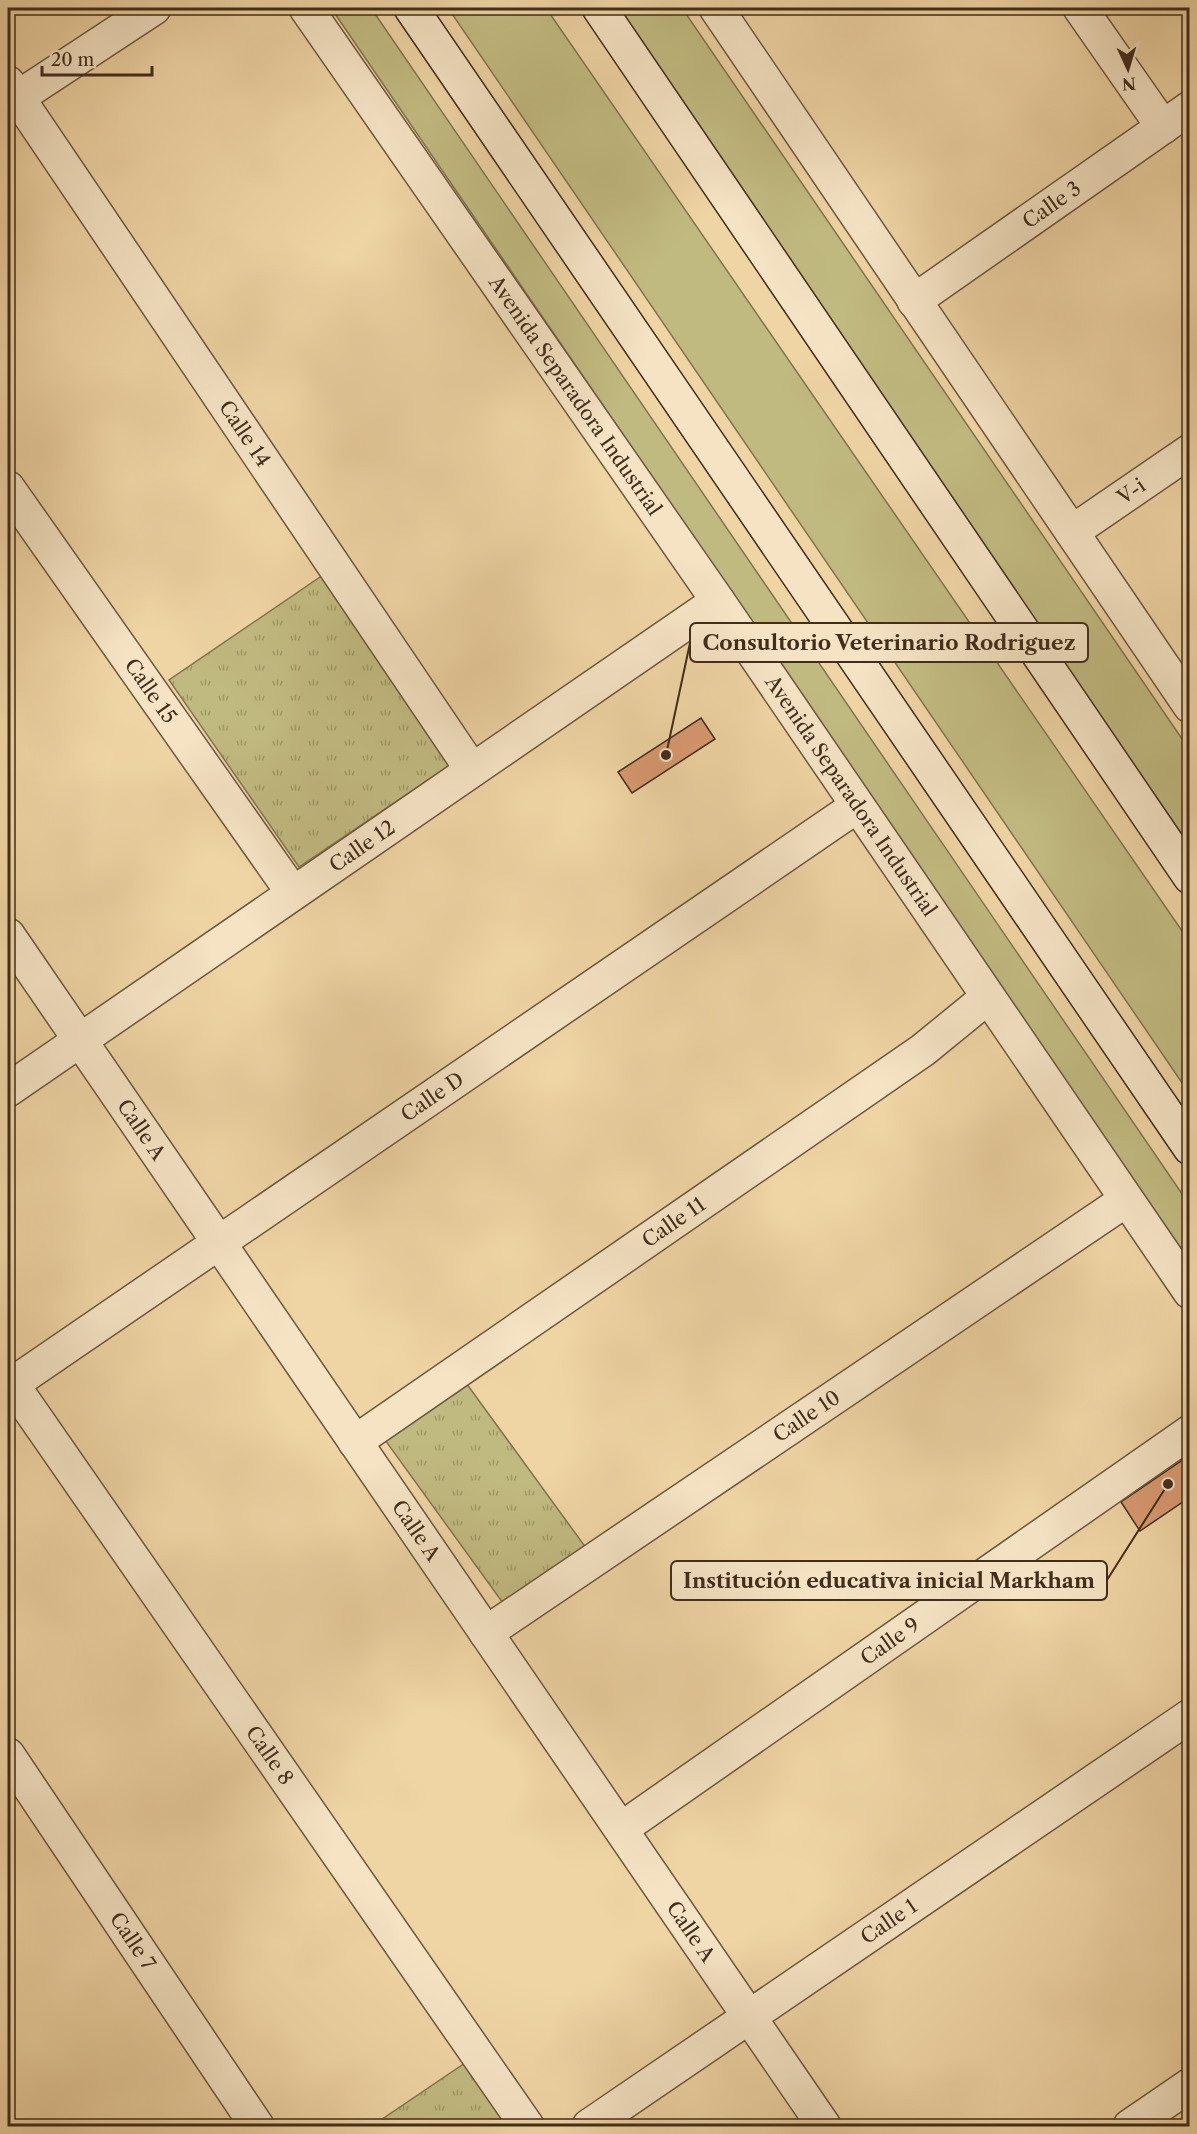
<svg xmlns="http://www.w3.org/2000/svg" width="1197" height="2134" font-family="'Libre Caslon Text',serif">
	<defs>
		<pattern id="park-tufts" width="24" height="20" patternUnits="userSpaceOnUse" patternTransform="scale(1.5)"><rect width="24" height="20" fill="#c1ba80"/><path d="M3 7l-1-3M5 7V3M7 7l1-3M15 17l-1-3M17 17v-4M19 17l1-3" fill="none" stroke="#9e9868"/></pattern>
	</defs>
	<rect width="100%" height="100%" fill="#efd4a4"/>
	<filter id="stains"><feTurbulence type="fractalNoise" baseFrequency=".00333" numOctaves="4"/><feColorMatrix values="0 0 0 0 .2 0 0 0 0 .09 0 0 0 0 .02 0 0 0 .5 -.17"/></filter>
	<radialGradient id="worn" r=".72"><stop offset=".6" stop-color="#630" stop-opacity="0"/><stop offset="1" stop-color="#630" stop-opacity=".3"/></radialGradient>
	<!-- green -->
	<g fill="#c1ba80" stroke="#81744e" stroke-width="1.5">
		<path d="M331 8H371L1189 1204V1261Z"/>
		<path d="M448 8H546L1189 941V1093Z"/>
		<path d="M614 8H682L1189 749V845Z"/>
	</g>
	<!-- park -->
	<g fill="url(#park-tufts)" stroke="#81744e" stroke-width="1.5">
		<path d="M323 575 453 763 299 867 169 680Z"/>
		<path d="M461 1376 589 1552 508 1610 380 1433Z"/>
		<path d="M468 2061 511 2126H372Z"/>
	</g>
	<!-- building -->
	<g fill="#d99971" stroke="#412d1c" stroke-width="1.5">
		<path d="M701 718 715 739 632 793 618 772Z"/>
		<path d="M1190 1455V1497L1140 1531 1121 1502Z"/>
	</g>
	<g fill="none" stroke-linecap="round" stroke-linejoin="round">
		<!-- minor casing -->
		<g stroke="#6c573e" stroke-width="36">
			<g id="minor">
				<path id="s1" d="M306 8 718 601 1190 1292"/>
				<path d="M1080 8 1163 127"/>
				<path id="s2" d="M8 83 472 770"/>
				<path d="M8 104 154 8"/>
				<path id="s3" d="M914 301 1190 108"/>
				<path id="s4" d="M8 488 293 893"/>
				<path id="s5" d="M1072 532 1190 451"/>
				<path id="s6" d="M8 935 824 2126"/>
				<path id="s7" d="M8 1090 718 601"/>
				<path id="s8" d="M12 1384 527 2126"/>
				<path id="s9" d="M8 1387 857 806"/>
				<path id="s10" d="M355 1442 923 1050 988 997"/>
				<path id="s11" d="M486 1633 1126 1200"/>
				<path id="s12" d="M8 1755 257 2126"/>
				<path id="s13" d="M621 1829 1190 1432"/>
				<path id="s14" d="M589 2126 1190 1716"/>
			</g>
		</g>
		<!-- tertiary casing -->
		<g stroke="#6c573e" stroke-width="36">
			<g id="tertiary">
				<path d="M716 8 1190 706"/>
				<path d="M1130 2126 1190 2085"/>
			</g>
		</g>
		<!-- secondary casing -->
		<g stroke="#412d1c" stroke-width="36">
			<g id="secondary">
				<path d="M411 8 1190 1148"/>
				<path d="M599 8 1190 877"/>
			</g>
		</g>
		<!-- minor -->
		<use href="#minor" stroke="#f5e3c4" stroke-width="33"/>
		<!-- tertiary -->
		<use href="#tertiary" stroke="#f5e3c4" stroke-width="33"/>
		<!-- secondary -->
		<use href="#secondary" stroke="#f5e3c4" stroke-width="33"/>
	</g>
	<g text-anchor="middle" stroke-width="6" stroke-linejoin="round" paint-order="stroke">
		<!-- street labels -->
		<g font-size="20" fill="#412d1c" stroke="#f5e3c4">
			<text dy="7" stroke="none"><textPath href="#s3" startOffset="168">Calle 3</textPath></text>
			<text dy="7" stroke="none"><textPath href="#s1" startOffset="472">Avenida Separadora Industrial</textPath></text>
			<text dy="7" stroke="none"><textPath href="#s2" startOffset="423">Calle 14</textPath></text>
			<text dy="7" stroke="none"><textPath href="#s5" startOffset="72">V-i</textPath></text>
			<text dy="7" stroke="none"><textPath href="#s4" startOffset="248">Calle 15</textPath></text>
			<text dy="7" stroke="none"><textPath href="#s1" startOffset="958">Avenida Separadora Industrial</textPath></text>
			<text dy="7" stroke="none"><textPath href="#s7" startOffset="430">Calle 12</textPath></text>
			<text dy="7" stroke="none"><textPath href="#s9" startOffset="514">Calle D</textPath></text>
			<text dy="7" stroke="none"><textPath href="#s6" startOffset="236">Calle A</textPath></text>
			<text dy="7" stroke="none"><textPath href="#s10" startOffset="387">Calle 11</textPath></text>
			<text dy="7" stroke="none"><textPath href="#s11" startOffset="387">Calle 10</textPath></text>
			<text dy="7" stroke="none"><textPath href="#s6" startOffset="722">Calle A</textPath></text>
			<text dy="7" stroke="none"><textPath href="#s13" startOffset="328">Calle 9</textPath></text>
			<text dy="7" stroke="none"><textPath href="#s8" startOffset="452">Calle 8</textPath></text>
			<text dy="7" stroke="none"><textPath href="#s14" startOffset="363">Calle 1</textPath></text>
			<text dy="7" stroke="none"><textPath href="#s6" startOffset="1208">Calle A</textPath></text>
			<text dy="7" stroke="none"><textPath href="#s12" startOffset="224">Calle 7</textPath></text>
		</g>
	</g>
	<!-- callouts -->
	<path fill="none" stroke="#412d1c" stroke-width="2" d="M666 755L690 643M1168 1484L1107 1580"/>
	<g fill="#412d1c" stroke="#f5e3c4" stroke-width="2">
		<circle cx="666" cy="755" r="6"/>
		<circle cx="1168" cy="1484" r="6"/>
	</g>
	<g fill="#f5e3c4" stroke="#412d1c" stroke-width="2">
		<rect x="690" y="623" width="398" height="39" rx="6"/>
		<rect x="671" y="1561" width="436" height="39" rx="6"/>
	</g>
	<g font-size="21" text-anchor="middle" font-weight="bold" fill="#412d1c">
		<text x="889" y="650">Consultorio Veterinario Rodriguez</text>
		<text x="889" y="1588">Institución educativa inicial Markham</text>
	</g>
	<!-- margin -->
	<rect width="1197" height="2134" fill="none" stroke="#efd4a4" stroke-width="30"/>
	<rect x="9" y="9" width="1179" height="2116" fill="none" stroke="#412d1c" stroke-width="3"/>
	<rect x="15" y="15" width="1167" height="2104" fill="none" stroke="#412d1c" stroke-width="1.5"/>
	<!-- north arrow -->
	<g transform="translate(1128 69) rotate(176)" stroke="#f5e3c4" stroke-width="4.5" paint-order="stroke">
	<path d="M0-4.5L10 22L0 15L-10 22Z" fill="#412d1c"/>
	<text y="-9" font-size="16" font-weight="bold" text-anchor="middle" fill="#412d1c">N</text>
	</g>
	<!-- scale -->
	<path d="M42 66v9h110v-9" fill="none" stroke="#412d1c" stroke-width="3"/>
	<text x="51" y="66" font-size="18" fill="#412d1c" stroke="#f5e3c4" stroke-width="4.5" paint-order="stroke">20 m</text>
	<rect width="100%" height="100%" filter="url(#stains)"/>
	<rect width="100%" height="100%" fill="url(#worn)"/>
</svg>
